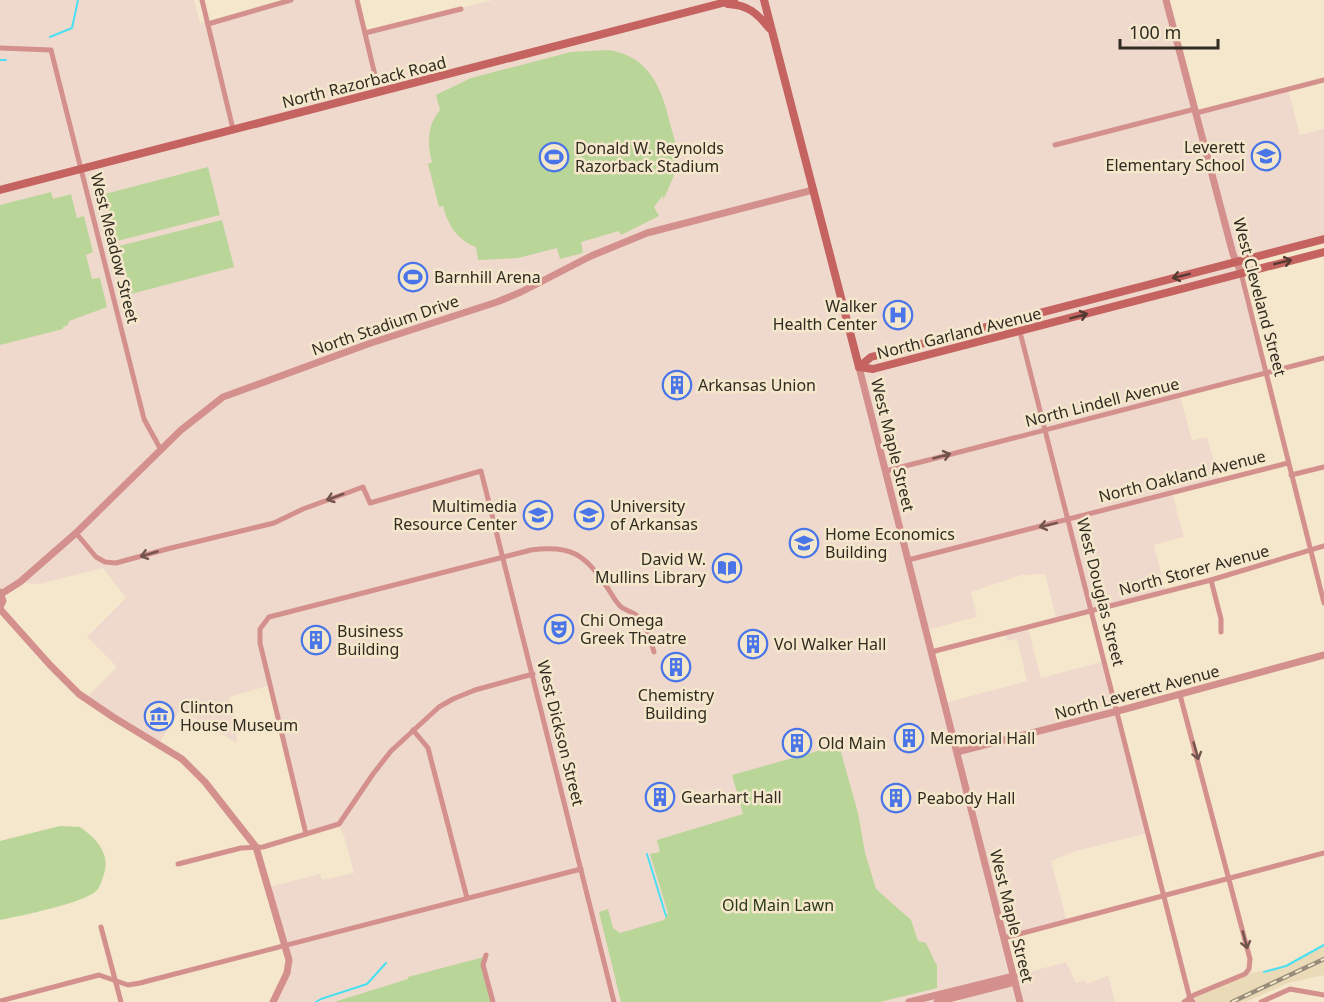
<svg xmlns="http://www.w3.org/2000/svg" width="1324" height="1002" font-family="'Noto Sans',sans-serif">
	<rect width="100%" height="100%" fill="#f4e7cb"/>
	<!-- built -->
	<path fill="#ebdab7" d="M1324 945V975L1288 983 1246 1002H1184L1245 974 1286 966Z"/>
	<!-- education -->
	<path fill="#efd9cd" d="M0 0H194L200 23 291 0H357L365 32 493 0H1166L1196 113 1288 89 1300 135 1324 129V239L1237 262 1267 373 1180 396 1192 440 1207 437 1219 481 1172 493 1184 537 1154 545 1166 592 1057 621 1045 574 1021 575 971 592 977 617 926 630 945 703 1027 681 1017 639 1007 641 1005 633 1028 628 1041 678 1105 661 1148 833 1076 851 1051 861 1067 922 1004 938 1014 976 1066 962 1076 983 1085 980 1086 984 1108 976 1115 1002H960L959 997 937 1002H493L484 958 409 977V979L334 1002H273L289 960 269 887 320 874 322 880 354 873 345 839 339 825 306 834 271 685 229 697 235 717 237 743 180 710 158 745 85 699 117 667 87 637 126 598 103 568 39 584 20 582 2 593 0 607Z"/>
	<!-- green -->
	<g fill="#b9d598">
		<path d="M609 50C650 57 661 87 670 123 672 132 676 142 677 151 679 168 670 185 663 200V195L654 207 659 216 621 235 619 231 581 242 583 253 560 259 557 248 518 258 478 260 476 247C457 240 448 225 443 206L439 207 428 164 432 162C427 144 427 125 440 110L436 95 471 78 571 52Z"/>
		<path d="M208 167 220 215 117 241 105 194Z"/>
		<path d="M51 192 53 199 71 194 77 218 84 216 93 252 86 255 92 279 100 278 107 307 69 321 68 325 63 327V329L0 345V205Z"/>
		<path d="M222 220 234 267 131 294 119 246Z"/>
		<path d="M839 745 858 813 865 853 876 889 911 920 918 941 926 943 937 966V988L880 1002H621L599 912 608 909 613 928 620 933 664 920 668 913 650 854 660 852 657 840 743 814 732 775Z"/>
		<path d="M60 826 80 827C97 839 112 855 103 877 102 880 100 887 97 890 86 903 19 916 0 920V841Z"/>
		<path d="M484 957 493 1002H334L408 979V977Z"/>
	</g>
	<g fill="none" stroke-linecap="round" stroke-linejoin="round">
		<!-- stream -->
		<g stroke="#4bdff2" stroke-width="2">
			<path d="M50 37 72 28 78 0"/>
			<path d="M0 60H6"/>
			<path d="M647 854 666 916"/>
			<path d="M1264 972 1286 966 1324 945"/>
			<path d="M316 1002 321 999 367 984 386 963"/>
		</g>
		<!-- minor -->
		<g stroke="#d4908d" stroke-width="5">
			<path d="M202 0 233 129"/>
			<path d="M357 0 379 92"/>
			<path d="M208 24 291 0"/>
			<path d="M365 33 461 9"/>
			<path d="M0 48 51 50 144 419 161 450"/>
			<path d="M1196 113 1324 80"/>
			<path d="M1055 145 1195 109"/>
			<path d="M1241 273 1324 603"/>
			<path d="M1020 332 1190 999 1193 1002"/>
			<path d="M886 471 1324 358"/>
			<path d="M1291 475 1324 467"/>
			<path d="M76 533 96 557 105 562 116 563 167 549 274 523 303 509 363 487 370 503 481 471 614 1002"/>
			<path d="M908 560 1288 463"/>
			<path d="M1211 580 1221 619V632"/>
			<path d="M931 652 1211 580 1324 546"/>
			<path d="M1180 695 1250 959 1249 969 1245 974 1194 995 1184 1002"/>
			<path d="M413 730 428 748 467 898"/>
			<path d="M306 834 260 643V629L269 617 531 550C572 545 584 554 607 587 611 593 615 601 620 606 624 610 631 611 636 615 647 623 650 640 654 652"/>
			<path d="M178 864 241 848 263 847 339 824 373 774 391 751 439 707 453 699 475 690 533 674"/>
			<path d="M101 927 121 1002"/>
			<path d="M1004 938 1324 853"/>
			<path d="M486 955 483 965 493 1002"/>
			<path d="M0 1001 99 975 128 985 140 983 581 869"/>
			<path d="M1261 1002 1290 989 1324 995"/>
		</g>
		<!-- tertiary -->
		<g stroke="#d4908d" stroke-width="7">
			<path d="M1166 0 1233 254 1241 272"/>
			<path d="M859 367 1020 1002"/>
			<path d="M0 592 3 601 0 607"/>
			<path d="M1 594 20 582 76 533 181 430 223 397 368 344 497 302 521 292 591 256 647 233 813 190"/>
			<path d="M0 609 50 665 79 694 113 717 182 759 205 782 256 847 289 960 287 973 273 1002"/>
			<path d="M957 752 1118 711 1324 655"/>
			<path d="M909 1002 1014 976"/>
			<path d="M937 1002 1015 982"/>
		</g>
		<!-- secondary -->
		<g stroke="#c56361" stroke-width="8">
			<path d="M764 0 859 367"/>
			<path d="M728 4C748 5 757 13 769 28"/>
			<path d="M0 190 734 0"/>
			<path d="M859 367 871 357 1324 239"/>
			<path d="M859 367 873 369 1324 252"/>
		</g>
		<!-- rail casing -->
		<g stroke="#978d7a" stroke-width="4.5">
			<path id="rail" d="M1232 1002 1324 959"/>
		</g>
		<!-- rail -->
		<use href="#rail" stroke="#f4e7cb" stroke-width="2" stroke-dasharray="7" stroke-linecap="butt"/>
	</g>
	<!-- one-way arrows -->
	<defs><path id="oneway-shaft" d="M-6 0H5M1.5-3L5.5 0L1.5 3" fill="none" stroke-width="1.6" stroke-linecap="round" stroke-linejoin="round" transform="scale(1.5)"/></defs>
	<g stroke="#563a32">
		<use href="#oneway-shaft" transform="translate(1283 262) rotate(-14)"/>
		<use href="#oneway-shaft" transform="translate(1181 276) rotate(166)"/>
		<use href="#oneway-shaft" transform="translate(1079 316) rotate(-15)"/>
	</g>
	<g stroke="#72544d">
		<use href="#oneway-shaft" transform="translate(942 456) rotate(-15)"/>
		<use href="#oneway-shaft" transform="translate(335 497) rotate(160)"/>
		<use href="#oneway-shaft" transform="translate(1048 525) rotate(166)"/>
		<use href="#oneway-shaft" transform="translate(149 554) rotate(164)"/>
		<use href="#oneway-shaft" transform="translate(1196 751) rotate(74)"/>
		<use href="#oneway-shaft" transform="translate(1245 940) rotate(75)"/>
	</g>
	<!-- icons -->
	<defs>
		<g id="school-ring" transform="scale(1.5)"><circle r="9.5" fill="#f4e7cb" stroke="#4975e8" stroke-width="1.5"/><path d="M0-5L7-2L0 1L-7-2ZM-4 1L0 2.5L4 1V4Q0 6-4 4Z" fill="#4975e8"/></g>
		<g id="stadium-ring" transform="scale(1.5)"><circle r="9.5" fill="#f4e7cb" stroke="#4975e8" stroke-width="1.5"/><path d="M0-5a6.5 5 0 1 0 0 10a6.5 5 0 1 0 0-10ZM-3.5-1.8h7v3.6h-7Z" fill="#4975e8"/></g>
		<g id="hospital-ring" transform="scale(1.5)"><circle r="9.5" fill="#f4e7cb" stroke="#4975e8" stroke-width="1.5"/><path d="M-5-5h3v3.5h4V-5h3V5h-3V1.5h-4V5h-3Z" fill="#4975e8"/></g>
		<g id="building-ring" transform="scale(1.5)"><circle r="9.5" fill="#f4e7cb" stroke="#4975e8" stroke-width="1.5"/><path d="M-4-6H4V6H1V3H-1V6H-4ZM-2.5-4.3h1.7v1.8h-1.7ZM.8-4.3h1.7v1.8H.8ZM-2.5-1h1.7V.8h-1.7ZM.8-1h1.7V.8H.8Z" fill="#4975e8"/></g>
		<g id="university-ring" transform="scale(1.5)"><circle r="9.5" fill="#f4e7cb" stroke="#4975e8" stroke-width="1.5"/><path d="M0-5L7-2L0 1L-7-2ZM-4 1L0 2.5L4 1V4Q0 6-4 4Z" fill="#4975e8"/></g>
		<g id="library-ring" transform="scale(1.5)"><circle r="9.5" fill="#f4e7cb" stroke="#4975e8" stroke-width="1.5"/><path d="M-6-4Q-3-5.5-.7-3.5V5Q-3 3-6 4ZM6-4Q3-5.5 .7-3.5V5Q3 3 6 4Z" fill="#4975e8"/></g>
		<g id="theatre-ring" transform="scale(1.5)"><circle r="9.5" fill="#f4e7cb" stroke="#4975e8" stroke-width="1.5"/><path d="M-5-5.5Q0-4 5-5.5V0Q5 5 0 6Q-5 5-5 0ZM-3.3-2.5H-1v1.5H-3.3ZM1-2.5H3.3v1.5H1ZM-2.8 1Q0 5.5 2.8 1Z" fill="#4975e8"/></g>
		<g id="museum-ring" transform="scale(1.5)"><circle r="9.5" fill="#f4e7cb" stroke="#4975e8" stroke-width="1.5"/><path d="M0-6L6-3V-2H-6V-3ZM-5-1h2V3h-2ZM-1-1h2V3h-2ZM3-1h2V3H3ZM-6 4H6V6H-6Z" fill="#4975e8"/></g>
	</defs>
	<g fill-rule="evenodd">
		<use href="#school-ring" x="1266" y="156"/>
		<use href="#stadium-ring" x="554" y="157"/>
		<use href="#stadium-ring" x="413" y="277"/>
		<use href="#hospital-ring" x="898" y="315"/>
		<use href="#building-ring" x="677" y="385"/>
		<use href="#university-ring" x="538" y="515"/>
		<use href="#university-ring" x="589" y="515"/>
		<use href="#university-ring" x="804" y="543"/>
		<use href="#library-ring" x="727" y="568"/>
		<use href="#theatre-ring" x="559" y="629"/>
		<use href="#building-ring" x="316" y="640"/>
		<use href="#building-ring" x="753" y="644"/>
		<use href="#building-ring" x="676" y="667"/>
		<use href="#museum-ring" x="159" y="716"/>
		<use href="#building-ring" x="909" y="738"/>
		<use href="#building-ring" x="797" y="743"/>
		<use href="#building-ring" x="660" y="797"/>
		<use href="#building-ring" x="896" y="798"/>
	</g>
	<g text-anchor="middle" stroke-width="5" stroke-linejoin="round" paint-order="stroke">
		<!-- street labels -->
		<g font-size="16" fill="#312c22" stroke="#f4e7cb">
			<text transform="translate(364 82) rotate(-14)" y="6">North Razorback Road</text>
			<text transform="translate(115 248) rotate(76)" y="6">West Meadow Street</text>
			<text transform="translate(1260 297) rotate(75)" y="6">West Cleveland Street</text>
			<text transform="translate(385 325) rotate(-19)" y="6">North Stadium Drive</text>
			<text transform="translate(959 333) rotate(-14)" y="6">North Garland Avenue</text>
			<text transform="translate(1102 402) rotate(-14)" y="6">North Lindell Avenue</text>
			<text transform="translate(893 445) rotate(76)" y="6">West Maple Street</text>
			<text transform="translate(1182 476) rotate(-14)" y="6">North Oakland Avenue</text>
			<text transform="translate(1194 570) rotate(-15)" y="6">North Storer Avenue</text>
			<text transform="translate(1101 592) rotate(76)" y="6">West Douglas Street</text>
			<text transform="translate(1137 692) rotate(-15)" y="6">North Leverett Avenue</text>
			<text transform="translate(561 733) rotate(76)" y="6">West Dickson Street</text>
			<text transform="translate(1012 916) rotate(76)" y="6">West Maple Street</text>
		</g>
		<!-- poi labels -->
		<g font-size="16" fill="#312c22" stroke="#f4e7cb" text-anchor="start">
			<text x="1245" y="153" text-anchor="end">Leverett<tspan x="1245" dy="18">Elementary School</tspan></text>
			<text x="575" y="154">Donald W. Reynolds<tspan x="575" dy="18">Razorback Stadium</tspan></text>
			<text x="434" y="283">Barnhill Arena</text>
			<text x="877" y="312" text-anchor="end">Walker<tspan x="877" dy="18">Health Center</tspan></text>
			<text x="698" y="391">Arkansas Union</text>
			<text x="517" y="512" text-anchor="end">Multimedia<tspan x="517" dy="18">Resource Center</tspan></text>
			<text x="610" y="512">University<tspan x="610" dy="18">of Arkansas</tspan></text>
			<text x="825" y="540">Home Economics<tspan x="825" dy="18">Building</tspan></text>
			<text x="706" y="565" text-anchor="end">David W.<tspan x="706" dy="18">Mullins Library</tspan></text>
			<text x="580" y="626">Chi Omega<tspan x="580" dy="18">Greek Theatre</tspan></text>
			<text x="337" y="637">Business<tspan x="337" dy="18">Building</tspan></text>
			<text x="774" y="650">Vol Walker Hall</text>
			<text x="676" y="701" text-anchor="middle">Chemistry<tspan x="676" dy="18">Building</tspan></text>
			<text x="180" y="713">Clinton<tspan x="180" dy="18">House Museum</tspan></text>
			<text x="930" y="744">Memorial Hall</text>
			<text x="818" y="749">Old Main</text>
			<text x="681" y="803">Gearhart Hall</text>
			<text x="917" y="804">Peabody Hall</text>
		</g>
		<!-- park labels -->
		<g font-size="16" fill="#2b3b16" stroke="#f4e7cb">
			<text x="778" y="911">Old Main Lawn</text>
		</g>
	</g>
	<!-- scale -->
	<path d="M1120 39v9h98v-9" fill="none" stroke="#312c22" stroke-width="3"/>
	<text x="1129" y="39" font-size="18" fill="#312c22" stroke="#f4e7cb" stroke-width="4.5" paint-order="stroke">100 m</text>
</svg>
